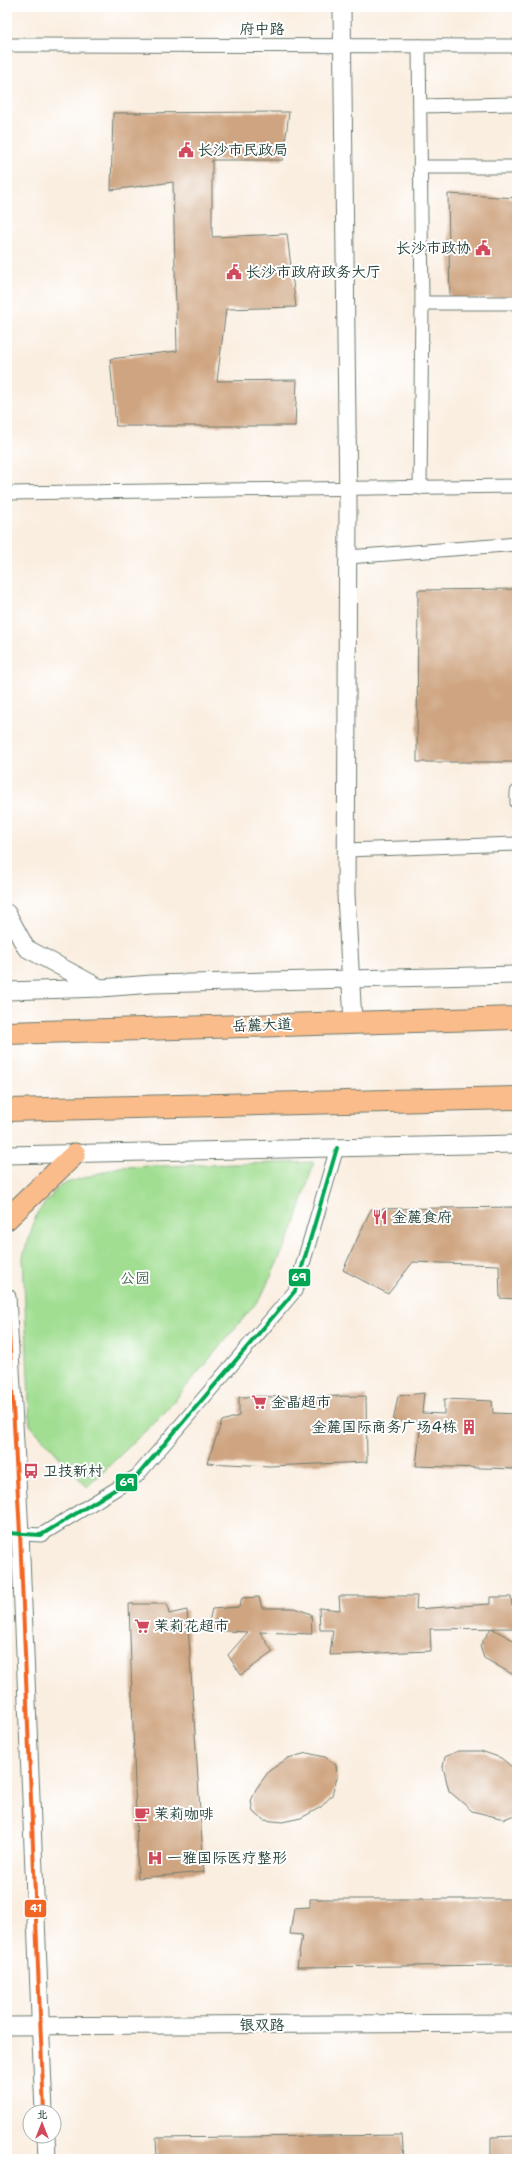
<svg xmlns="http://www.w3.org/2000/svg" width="524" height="2166" font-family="'Shantell Sans','LXGW WenKai TC',sans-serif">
	<rect width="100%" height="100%" fill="#fff"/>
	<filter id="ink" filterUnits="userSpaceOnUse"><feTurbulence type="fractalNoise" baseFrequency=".025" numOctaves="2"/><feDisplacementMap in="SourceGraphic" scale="8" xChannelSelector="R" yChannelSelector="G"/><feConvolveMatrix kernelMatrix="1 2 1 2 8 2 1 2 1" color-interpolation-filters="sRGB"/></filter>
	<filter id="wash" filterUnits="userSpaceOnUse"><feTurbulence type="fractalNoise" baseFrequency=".012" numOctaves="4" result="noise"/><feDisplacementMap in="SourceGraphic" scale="16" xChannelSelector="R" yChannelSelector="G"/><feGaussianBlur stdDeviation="0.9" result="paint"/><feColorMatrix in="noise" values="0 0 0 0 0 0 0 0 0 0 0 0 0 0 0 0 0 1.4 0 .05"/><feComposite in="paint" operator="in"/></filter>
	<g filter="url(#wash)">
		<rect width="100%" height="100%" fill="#faeee0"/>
		<!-- green -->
		<path fill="#a1de92" stroke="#608e63" d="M314 1162 294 1227 261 1297 165 1412 87 1487 30 1425 23 1256 37 1213 60 1185 119 1167Z"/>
		<g id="blocks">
			<!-- building -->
			<g fill="#cfa581">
				<path d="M289 112 283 160H212V237L287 234 296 307 226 309 217 381 297 380 295 426H116L110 359 177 351 173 182 111 190 113 113Z"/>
				<path d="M448 194 517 198V297L450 299Z"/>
				<path d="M517 589V762H417L418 590Z"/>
				<path d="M517 1207V1299L500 1298 499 1265 413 1262 388 1294 343 1270 371 1209Z"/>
				<path d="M424 1393 422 1413 444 1414V1399L492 1401 493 1413 517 1414V1469L416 1466 421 1422H393L398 1396Z"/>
				<path d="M366 1396 367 1462 269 1466 207 1463 222 1421 239 1416V1397Z"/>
				<path d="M339 1596H417L416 1609 490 1604V1597H511L512 1606H517V1628L430 1629 431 1651 330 1655 333 1630H320L319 1608 340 1610Z"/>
				<path d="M259 1597 262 1608H295L311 1614 312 1634 260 1632 273 1652 241 1675 228 1655 248 1632 207 1630 212 1609 239 1607 242 1598Z"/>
				<path d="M129 1604H167L169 1614 187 1610 204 1872 138 1878Z"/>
				<path d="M491 1628 517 1642V1674H512L484 1658 480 1646Z"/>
				<path d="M458 1751H481L501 1758 517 1771V1814L504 1819 472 1811 449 1791 443 1767 445 1757Z"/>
				<path d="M307 1753 325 1757 336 1765 337 1778 332 1795 321 1807 301 1818 282 1822 264 1820 253 1812 251 1801 256 1789 269 1771 288 1758Z"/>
				<path d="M310 1899H517V1965L297 1967 302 1935 290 1934 294 1908 310 1907Z"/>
				<path d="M402 2135 404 2159H157L156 2138Z"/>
				<path d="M517 2136V2159H491V2137Z"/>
			</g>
		</g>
	</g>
	<g filter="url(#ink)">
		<use href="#blocks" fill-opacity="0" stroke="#6c7b70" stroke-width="1"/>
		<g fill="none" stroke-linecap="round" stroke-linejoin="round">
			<!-- minor casing -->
			<g stroke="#6c7b70" stroke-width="15">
				<g id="minor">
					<path d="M7 45 517 46"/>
					<path d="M419 46 422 303 420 488"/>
					<path d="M420 106 517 104"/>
					<path d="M420 167H517"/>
					<path d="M422 303H517"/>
					<path d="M7 493 517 486"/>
					<path d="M348 557 517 544"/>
					<path d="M517 792V803"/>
					<path d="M346 850 517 844"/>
					<path d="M7 1533 41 1535 137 1476 295 1291 337 1148"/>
				</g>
			</g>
			<!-- tertiary casing -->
			<g stroke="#6c7b70" stroke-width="19">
				<g id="tertiary">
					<path d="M342 7 348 504 346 895 353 1022"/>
					<path d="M7 913 26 948 100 988"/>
					<path d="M7 991 101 988 152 984 517 975"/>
					<path d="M7 1155 517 1144"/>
					<path d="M7 1297 20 1533 44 2112"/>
					<path d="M7 2026 517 2023"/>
					<path d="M46 2136 47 2159"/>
				</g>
			</g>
			<!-- primary casing -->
			<g stroke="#6c7b70" stroke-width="23">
				<path id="primary" d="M7 1219 75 1154"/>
			</g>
			<!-- trunk casing -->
			<g stroke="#6c7b70" stroke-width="24">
				<g id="trunk">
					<path d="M7 1033 517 1018"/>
					<path d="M7 1110 517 1098"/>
				</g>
			</g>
			<!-- minor -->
			<use href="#minor" stroke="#fff" stroke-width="13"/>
			<!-- tertiary -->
			<use href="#tertiary" stroke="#fff" stroke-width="17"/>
			<!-- primary -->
			<use href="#primary" stroke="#f9bc8a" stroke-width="21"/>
			<!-- trunk -->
			<use href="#trunk" stroke="#f9bc8a" stroke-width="22"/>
			<!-- bus-1 casing -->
			<g stroke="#fff" stroke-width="7">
				<path id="bus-1" d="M7 1297 20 1533 44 2112"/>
			</g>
			<!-- bus-2 casing -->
			<g stroke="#fff" stroke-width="7">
				<path id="bus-2" d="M7 1533 41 1535 137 1476 295 1291 337 1148"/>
			</g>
			<!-- bus-1 -->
			<use href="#bus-1" stroke="#f26522" stroke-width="4"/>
			<!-- bus-2 -->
			<use href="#bus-2" stroke="#00a651" stroke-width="4"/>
		</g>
	</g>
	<!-- icons -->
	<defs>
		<g id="civic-bare" transform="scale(1.2)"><path d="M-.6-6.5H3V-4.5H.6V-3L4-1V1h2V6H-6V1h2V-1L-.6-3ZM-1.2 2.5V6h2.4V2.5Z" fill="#d1495b" stroke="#fff" stroke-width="2.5" paint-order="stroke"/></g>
		<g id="restaurant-bare" transform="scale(1.2)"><path d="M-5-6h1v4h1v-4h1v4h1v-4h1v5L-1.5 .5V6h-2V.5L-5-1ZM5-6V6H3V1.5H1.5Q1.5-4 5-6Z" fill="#d1495b" stroke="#fff" stroke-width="2.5" paint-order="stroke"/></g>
		<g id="supermarket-bare" transform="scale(1.2)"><path d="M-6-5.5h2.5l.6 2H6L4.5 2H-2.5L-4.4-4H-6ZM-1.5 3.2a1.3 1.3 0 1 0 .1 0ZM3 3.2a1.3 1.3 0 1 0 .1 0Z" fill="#d1495b" stroke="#fff" stroke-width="2.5" paint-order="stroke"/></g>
		<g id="building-bare" transform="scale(1.2)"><path d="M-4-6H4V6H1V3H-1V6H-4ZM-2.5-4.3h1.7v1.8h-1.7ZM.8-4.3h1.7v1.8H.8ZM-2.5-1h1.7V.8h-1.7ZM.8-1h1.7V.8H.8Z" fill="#d1495b" stroke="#fff" stroke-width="2.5" paint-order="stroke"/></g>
		<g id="bus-bare" transform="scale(1.2)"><path d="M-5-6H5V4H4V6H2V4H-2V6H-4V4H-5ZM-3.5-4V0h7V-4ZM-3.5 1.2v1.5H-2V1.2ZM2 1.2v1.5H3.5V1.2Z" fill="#d1495b" stroke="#fff" stroke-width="2.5" paint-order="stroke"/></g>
		<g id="cafe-bare" transform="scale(1.2)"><path d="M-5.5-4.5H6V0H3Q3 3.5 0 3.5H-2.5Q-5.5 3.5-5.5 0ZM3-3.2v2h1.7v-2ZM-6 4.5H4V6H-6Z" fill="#d1495b" stroke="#fff" stroke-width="2.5" paint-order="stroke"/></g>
		<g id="hospital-bare" transform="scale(1.2)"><path d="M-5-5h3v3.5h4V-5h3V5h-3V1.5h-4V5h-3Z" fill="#d1495b" stroke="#fff" stroke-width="2.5" paint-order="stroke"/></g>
	</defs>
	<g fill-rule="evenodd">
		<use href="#civic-bare" x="186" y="150"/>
		<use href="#civic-bare" x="483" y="248"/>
		<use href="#civic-bare" x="234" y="272"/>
		<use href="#restaurant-bare" x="380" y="1217"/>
		<use href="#supermarket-bare" x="259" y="1402"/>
		<use href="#building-bare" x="469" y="1427"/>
		<use href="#bus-bare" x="31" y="1471"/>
		<use href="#supermarket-bare" x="142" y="1626"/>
		<use href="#cafe-bare" x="142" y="1814"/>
		<use href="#hospital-bare" x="155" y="1858"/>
	</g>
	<g text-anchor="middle" stroke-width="4" stroke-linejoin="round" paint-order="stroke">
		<!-- street labels -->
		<g font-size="15" fill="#1f3d34" stroke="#fff">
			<text x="262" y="34">府中路</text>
			<text transform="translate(262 1025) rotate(-2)" y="5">岳麓大道</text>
			<text x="262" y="2030">银双路</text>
		</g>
		<!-- poi labels -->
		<g font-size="15" fill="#1f3d34" stroke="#fff" text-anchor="start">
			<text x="198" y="155">长沙市民政局</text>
			<text x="471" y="253" text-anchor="end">长沙市政协</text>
			<text x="246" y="277">长沙市政府政务大厅</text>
			<text x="392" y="1222">金麓食府</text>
			<text x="271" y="1407">金晶超市</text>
			<text x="457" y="1432" text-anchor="end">金麓国际商务广场4栋</text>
			<text x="43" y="1476">卫技新村</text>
			<text x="154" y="1631">茉莉花超市</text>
			<text x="154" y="1819">茉莉咖啡</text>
			<text x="167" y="1863">一雅国际医疗整形</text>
		</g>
		<!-- park labels -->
		<g font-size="15" fill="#40654c" stroke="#fff">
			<text x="135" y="1283">公园</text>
		</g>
	</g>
	<g stroke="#fff" stroke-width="1.5">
		<rect x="288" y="1268" width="23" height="19" rx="4" fill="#00a651"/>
		<rect x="115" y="1473" width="23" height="19" rx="4" fill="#00a651"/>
		<rect x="24" y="1899" width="23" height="19" rx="4" fill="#f26522"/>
	</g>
	<g font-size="11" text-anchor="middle" font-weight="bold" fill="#fff">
		<text x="299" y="1281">69</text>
		<text x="127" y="1486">69</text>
		<text x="36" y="1912">41</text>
	</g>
	<!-- margin -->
	<rect width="524" height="2166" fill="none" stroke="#fff" stroke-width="24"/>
	<!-- north arrow -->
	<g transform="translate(42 2124)"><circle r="19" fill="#ffffff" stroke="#a5b1ae"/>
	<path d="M0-3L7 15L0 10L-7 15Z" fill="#d1495b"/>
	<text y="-6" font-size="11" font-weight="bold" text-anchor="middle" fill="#1f3d34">北</text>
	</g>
</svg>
